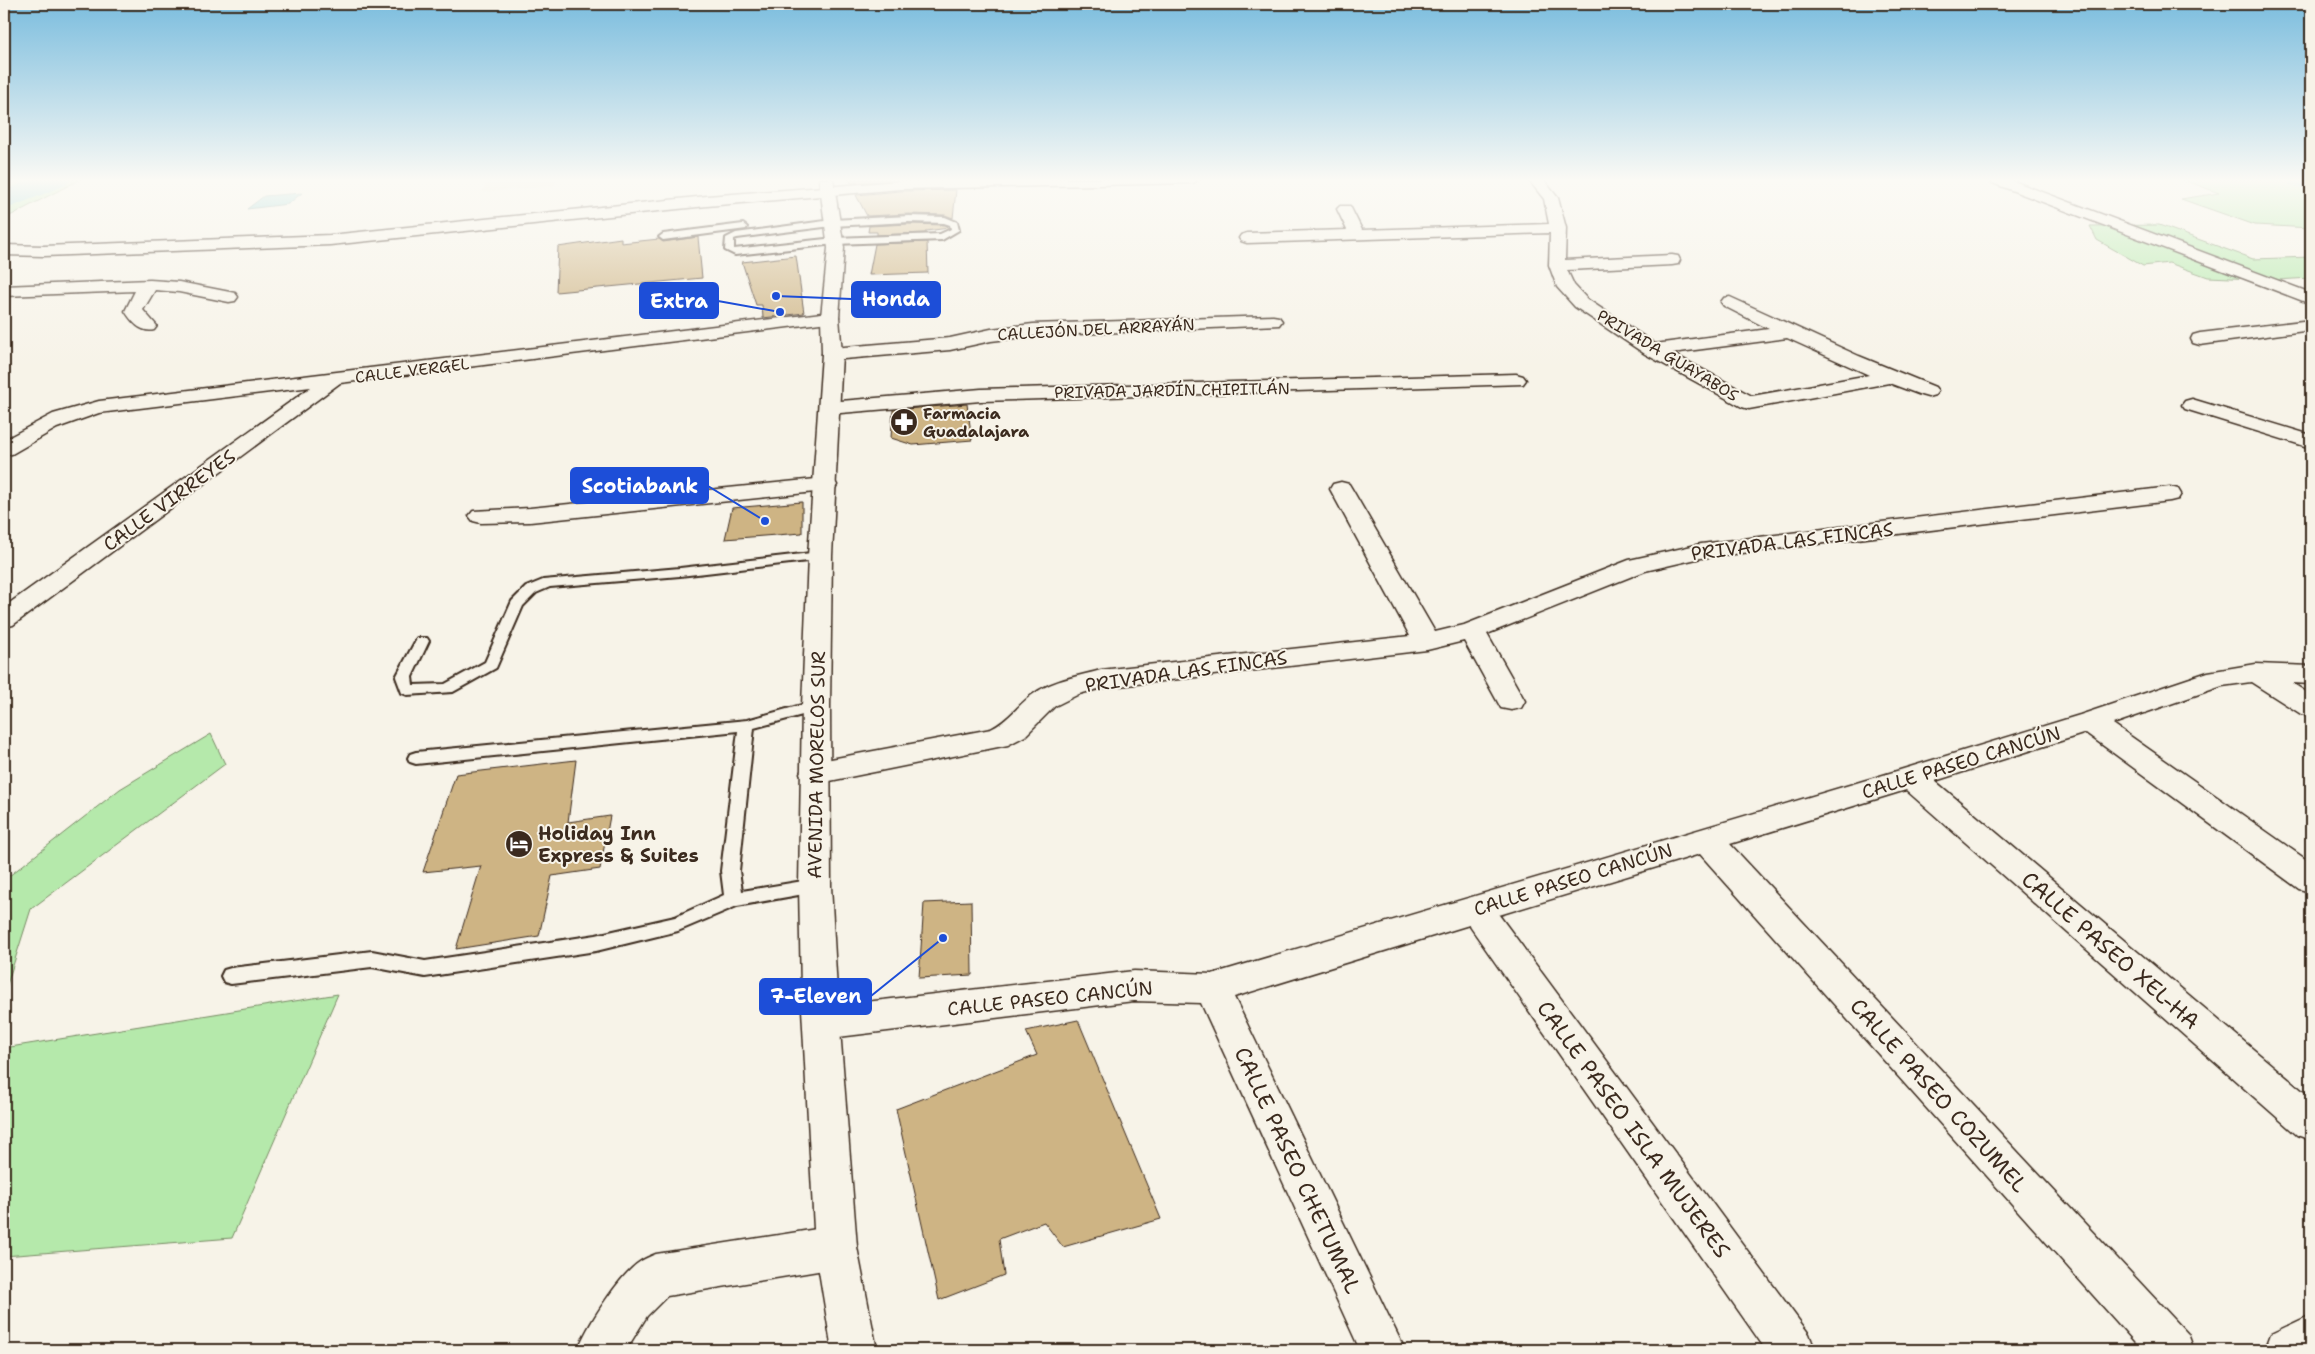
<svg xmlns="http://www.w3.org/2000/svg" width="2315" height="1354" font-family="'Shantell Sans',sans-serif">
	<rect width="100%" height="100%" fill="#f7f3e8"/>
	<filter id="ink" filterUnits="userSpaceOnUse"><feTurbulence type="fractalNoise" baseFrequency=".02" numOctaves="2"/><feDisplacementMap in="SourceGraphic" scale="10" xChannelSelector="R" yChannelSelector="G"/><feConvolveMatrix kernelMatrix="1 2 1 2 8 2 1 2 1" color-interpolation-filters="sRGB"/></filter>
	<g filter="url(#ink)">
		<!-- built -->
		<path fill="#ebe0ca" d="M488 179H557L554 186 482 192Z"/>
		<!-- green -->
		<g fill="#b5e9ab" stroke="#788a64">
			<path d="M4 179H81L4 219Z"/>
			<path d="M2181 179H2311V228L2255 225 2181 199 2219 193Z"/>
			<path d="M2159 225 2253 259 2311 257V278L2276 280 2208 277 2169 263 2143 266 2097 240 2090 226Z"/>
			<path d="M211 734 225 764 31 909 4 994V880L120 789Z"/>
			<path d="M338 994 232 1238 4 1256V1048Z"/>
		</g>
		<!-- water -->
		<path fill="#79cacf" stroke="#608a88" d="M302 193 288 204 247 209 264 196Z"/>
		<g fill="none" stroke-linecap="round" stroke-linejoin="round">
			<!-- river -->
			<g fill="#79cacf" fill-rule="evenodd">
				<path d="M32 179H70L66 185 4 210V191Z"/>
				<path d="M2286 179H2311V190L2290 185Z"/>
			</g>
		</g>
		<!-- building -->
		<g fill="#ceb484" stroke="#3b2a1e">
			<path d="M849 179H918L851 183Z"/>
			<path d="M956 190 953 218 945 215 909 214 867 216 856 195 900 191Z"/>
			<path d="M909 224 944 225 949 228 926 231V233L877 235V232H868L869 226Z"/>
			<path d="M698 237 702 278 556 292 558 247 621 238V243L659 239 663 242Z"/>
			<path d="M927 242 928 273 869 275 875 244Z"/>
			<path d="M796 256 804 313 763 318 762 305H756L742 262Z"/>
			<path d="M967 404 972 440 913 445 891 438 893 410Z"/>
			<path d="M802 502V533L725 539 732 508Z"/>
			<path d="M576 760 568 822 610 816 600 869 552 876 539 936 456 949 481 866 423 872 456 774Z"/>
			<path d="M971 901 972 975 919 978 924 903Z"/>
			<path d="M1078 1020 1161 1219 1063 1247 1044 1222 999 1239 1004 1275 939 1300 896 1109 1037 1055 1026 1031Z"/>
		</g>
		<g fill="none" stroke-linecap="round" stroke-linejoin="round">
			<!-- service casing -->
			<g stroke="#3b2a1e" stroke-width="4">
				<g id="service">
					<path d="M909 216 945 217 957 222 959 230 942 240 835 244 735 255 725 250 726 238 736 233 832 220ZM909 222 944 223 950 225 951 229 940 234 835 238 734 249V239L737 238 832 226Z"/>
					<path d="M743 224 747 227 746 229 663 240 659 237 663 234Z"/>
					<path d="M820 552 825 553 827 556 825 559 680 576 550 587 536 593 523 606 496 668 453 692 407 695 402 693 396 677 417 638H427L429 641 412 677 413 685 445 684 485 662 512 601 526 587 543 580 680 568Z"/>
					<path d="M816 701 821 702 824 706 821 710 754 728 739 871 742 891 815 879 821 881 824 886 821 891 737 906 678 931 596 951 425 977 372 967 231 984 224 982 221 976 224 970 231 968 372 951 425 961 596 935 675 917 724 895 721 871 738 731 416 764 410 762 408 758 410 754 416 752 747 720Z"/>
				</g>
			</g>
			<!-- minor casing -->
			<g stroke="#3b2a1e" stroke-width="3">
				<g id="minor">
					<path d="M993 179H1200L1193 183 900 189 707 206 330 245 44 256 4 255V245L44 246 330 235 707 196 900 181Z"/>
					<path d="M1528 179H1543L1558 198 1566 228 1565 260 1672 255 1678 256 1680 260 1678 264 1672 265 1567 270 1574 285 1587 299 1655 344 1769 329 1724 306 1721 302 1724 298 1730 297 1859 356 1935 387 1938 391 1935 395 1928 397 1921 395 1889 383 1749 409 1742 407 1645 354 1575 307 1557 287 1549 265 1550 233 1247 243 1241 241 1239 238 1241 235 1247 233 1347 230 1337 209 1340 206H1350L1362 230 1549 224 1544 199ZM1787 338 1869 375 1752 396 1672 353Z"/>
					<path d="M150 280 179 282 235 293 238 297 235 301 229 302 179 292 155 290 143 310 157 326 154 330C141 333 132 322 125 311L135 291 4 296V286Z"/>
					<path d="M830 312 836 313 839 317 836 321 340 383 13 625 4 627V607L311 387 99 413 57 428 12 454 4 455V440L53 414 99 401Z"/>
					<path d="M1273 316 1279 317 1282 321 1279 325 1033 336 991 341 950 350 832 360 825 358 822 354 825 350 832 348 950 338 991 329 1033 324Z"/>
					<path d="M2311 320V330L2200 345 2193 343 2191 339 2193 335 2200 333Z"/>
					<path d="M1516 374 1523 376 1526 380 1523 384 981 401 829 414 822 412 819 408 822 404 829 402 981 389Z"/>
					<path d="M2192 399 2311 435V448L2185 409 2182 405 2185 401Z"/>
					<path d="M826 478 834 480 837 485 834 490 530 522 481 523 473 521 469 516 473 511 530 508Z"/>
					<path d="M1341 482 1349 484 1352 489 1435 632 1464 625 1629 560 1701 544 2170 487 2178 489 2181 494 2178 499 2170 501 1701 558 1645 571 1487 634 1525 701 1521 708 1511 710 1501 708 1464 641 1427 650 1102 688 1079 694 1055 706 1025 736 1008 745 815 784 804 780 800 773 804 766 815 762 991 729C1011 719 1018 704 1035 693 1053 680 1080 676 1101 670L1410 636 1330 489 1333 484Z"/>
					<path d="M2256 664 2311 666V684L2292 683 2311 695V716L2301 714 2251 682 2222 686 2113 724 2311 863V892L2299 889 2086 733 1935 781 2311 1098V1140L2297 1135 1906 790 1730 844 2188 1334 2194 1350H2142L1700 854 1499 915 1809 1334 1815 1350H1766L1469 925 1234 997 1405 1350H1360L1201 1003 1134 1001 822 1039 809 1034 804 1023 809 1012 822 1007 1134 971 1212 974 1900 770 2080 715 2208 672Z"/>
					<path d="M836 1226 851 1232 857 1247 851 1262 836 1268 667 1296 647 1316 626 1350H578C586 1327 620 1274 641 1261 646 1258 651 1256 656 1254Z"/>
					<path d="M2311 1315V1350H2265L2271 1334Z"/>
				</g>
			</g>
			<!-- secondary casing -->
			<g stroke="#3b2a1e" stroke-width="3">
				<path id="secondary" d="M1988 179H2008L2311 293V304L1990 182Z"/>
			</g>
			<!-- primary casing -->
			<g stroke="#3b2a1e" stroke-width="3">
				<path id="primary" d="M819 179H833L844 248 839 317 842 354 832 556 830 706 831 886 837 991 857 1247 877 1350H832L815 1247 801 991 799 886 802 706 808 556 822 354 821 317 828 248Z"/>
			</g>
			<!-- service -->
			<use href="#service" fill="#f7f3e8" fill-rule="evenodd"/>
			<!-- minor -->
			<use href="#minor" fill="#f7f3e8" fill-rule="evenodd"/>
			<!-- secondary -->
			<use href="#secondary" fill="#f7f3e8" fill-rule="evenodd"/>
			<!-- primary -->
			<use href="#primary" fill="#f7f3e8" fill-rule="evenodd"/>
		</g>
	</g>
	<!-- sky -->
	<linearGradient id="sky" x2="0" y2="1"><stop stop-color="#7bbdde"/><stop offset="0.49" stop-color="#fbfaf5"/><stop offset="1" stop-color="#fbfaf5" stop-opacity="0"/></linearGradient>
	<rect width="2315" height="368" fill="url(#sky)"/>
	<!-- icons -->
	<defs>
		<g id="pharmacy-disc" transform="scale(1.4375)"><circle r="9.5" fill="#3b2a1e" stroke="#f7f3e8"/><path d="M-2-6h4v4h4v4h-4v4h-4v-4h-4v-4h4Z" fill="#fff"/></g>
		<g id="hotel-disc" transform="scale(1.4375)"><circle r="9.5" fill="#3b2a1e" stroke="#f7f3e8"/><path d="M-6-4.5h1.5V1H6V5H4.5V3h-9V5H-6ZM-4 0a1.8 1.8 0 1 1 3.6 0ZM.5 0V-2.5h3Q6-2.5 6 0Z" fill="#fff"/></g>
	</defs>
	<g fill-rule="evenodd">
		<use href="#pharmacy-disc" x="904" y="422"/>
		<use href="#hotel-disc" x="519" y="844"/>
	</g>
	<g text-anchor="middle" stroke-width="4" stroke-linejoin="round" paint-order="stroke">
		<!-- far-street labels -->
		<g font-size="16" fill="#3b2a1e" stroke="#f7f3e8">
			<text transform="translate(1096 329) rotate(-3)" y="6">CALLEJÓN DEL ARRAYÁN</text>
			<text transform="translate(1668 355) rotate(31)" y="6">PRIVADA GUAYABOS</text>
			<text transform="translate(412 370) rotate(-7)" y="6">CALLE VERGEL</text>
			<text transform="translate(1172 390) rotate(-1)" y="6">PRIVADA JARDÍN CHIPITLÁN</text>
		</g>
		<!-- far-poi labels -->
		<g font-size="16" font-weight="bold" fill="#3b2a1e" stroke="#f7f3e8" text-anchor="start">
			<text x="923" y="419">Farmacia<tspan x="923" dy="18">Guadalajara</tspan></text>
		</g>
		<!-- street labels -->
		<g font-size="19" fill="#3b2a1e" stroke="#f7f3e8">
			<text transform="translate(169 500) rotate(-36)" y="7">CALLE VIRREYES</text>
			<text transform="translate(1792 541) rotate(-7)" y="7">PRIVADA LAS FINCAS</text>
			<text transform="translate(1186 671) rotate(-8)" y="7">PRIVADA LAS FINCAS</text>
			<text transform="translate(1961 762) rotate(-17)" y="7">CALLE PASEO CANCÚN</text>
			<text transform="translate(816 765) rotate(-89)" y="7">AVENIDA MORELOS SUR</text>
			<text transform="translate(1573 879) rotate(-17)" y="7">CALLE PASEO CANCÚN</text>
			<text transform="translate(1050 998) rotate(-6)" y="7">CALLE PASEO CANCÚN</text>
		</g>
		<!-- poi labels -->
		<g font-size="19" font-weight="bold" fill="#3b2a1e" stroke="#f7f3e8" text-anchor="start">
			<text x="538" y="840">Holiday Inn<tspan x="538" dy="22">Express &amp; Suites</tspan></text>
		</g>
		<!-- near-street labels -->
		<g font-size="22" fill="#3b2a1e" stroke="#f7f3e8">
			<text transform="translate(2111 950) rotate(41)" y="8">CALLE PASEO XEL-HA</text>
			<text transform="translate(1939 1095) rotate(48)" y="8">CALLE PASEO COZUMEL</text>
			<text transform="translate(1634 1129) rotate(54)" y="8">CALLE PASEO ISLA MUJERES</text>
			<text transform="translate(1298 1170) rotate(65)" y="8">CALLE PASEO CHETUMAL</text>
		</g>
	</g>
	<!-- callouts -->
	<path fill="none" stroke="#1d4ed8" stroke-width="2" d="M776 296L852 299M780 312L718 301M765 521L708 486M943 938L871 996"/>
	<g fill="#1d4ed8" stroke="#f7f3e8" stroke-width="2">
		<circle cx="776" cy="296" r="5"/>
		<circle cx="780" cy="312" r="5"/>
		<circle cx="765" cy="521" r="5"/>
		<circle cx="943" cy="938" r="5"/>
	</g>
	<g fill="#1d4ed8" stroke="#1d4ed8" stroke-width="2">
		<rect x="852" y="282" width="88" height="35" rx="5"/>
		<rect x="640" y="283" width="78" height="35" rx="5"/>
		<rect x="571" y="468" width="137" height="35" rx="5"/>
		<rect x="760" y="979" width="111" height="35" rx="5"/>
	</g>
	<g font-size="20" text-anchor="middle" font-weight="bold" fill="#fff">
		<text x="896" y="306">Honda</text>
		<text x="679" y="308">Extra</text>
		<text x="640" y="493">Scotiabank</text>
		<text x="816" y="1003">7-Eleven</text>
	</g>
	<!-- margin -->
	<rect width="2315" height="1354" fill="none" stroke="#f7f3e8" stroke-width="20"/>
	<rect x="10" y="10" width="2295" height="1334" fill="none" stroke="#3b2a1e" stroke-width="2" filter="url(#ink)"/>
</svg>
